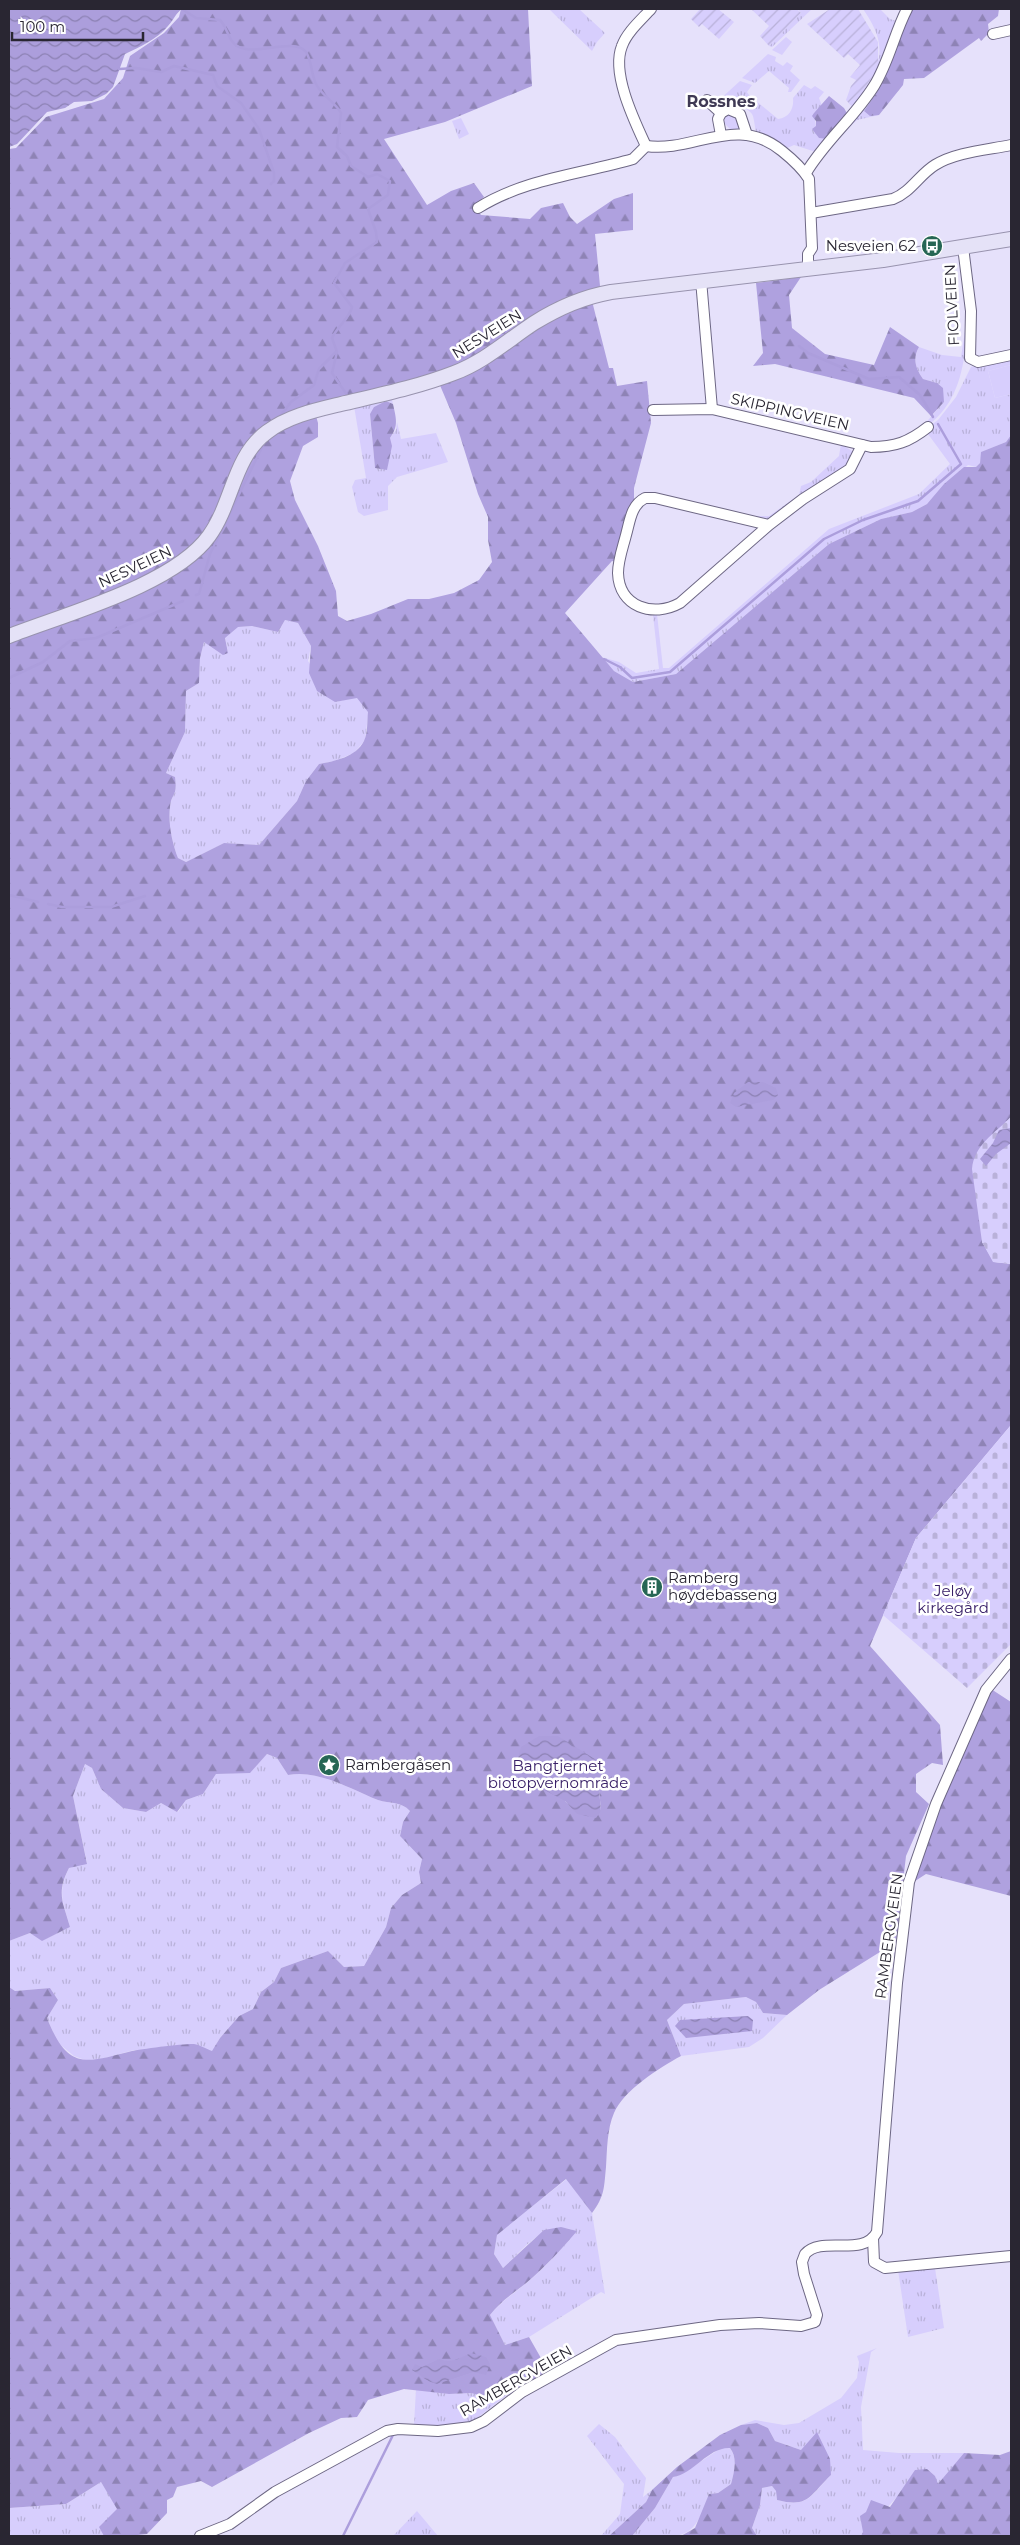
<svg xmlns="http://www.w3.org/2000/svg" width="1020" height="2545" font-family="Montserrat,sans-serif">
	<defs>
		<pattern id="grass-tufts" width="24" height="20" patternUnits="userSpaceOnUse" patternTransform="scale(1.25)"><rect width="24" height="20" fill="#d7cefd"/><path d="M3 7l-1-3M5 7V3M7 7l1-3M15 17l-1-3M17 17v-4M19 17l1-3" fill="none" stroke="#b9b1d9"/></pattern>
		<pattern id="forest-firs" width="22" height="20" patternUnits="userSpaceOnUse" patternTransform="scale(1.25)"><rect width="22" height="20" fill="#afa1df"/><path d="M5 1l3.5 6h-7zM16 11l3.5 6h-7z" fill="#8e83b5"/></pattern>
		<pattern id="cemetery-stones" width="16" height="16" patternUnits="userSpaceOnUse" patternTransform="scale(1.25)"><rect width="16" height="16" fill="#d7cefd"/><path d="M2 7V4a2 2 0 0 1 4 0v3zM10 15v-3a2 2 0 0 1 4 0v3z" fill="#b9b1d9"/></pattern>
		<pattern id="garden-furrows" width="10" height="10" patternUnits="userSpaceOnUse" patternTransform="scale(1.25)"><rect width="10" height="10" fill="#d7cefd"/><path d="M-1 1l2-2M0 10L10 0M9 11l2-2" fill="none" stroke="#b9b1d9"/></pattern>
		<pattern id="water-waves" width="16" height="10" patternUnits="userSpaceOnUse" patternTransform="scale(1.25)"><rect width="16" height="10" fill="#ac9edc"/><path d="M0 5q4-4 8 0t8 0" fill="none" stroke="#8c81b3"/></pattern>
	</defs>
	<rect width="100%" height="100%" fill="#e6e1fb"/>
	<!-- grass -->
	<g fill="url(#grass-tufts)">
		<path d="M549 9H579L605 33 597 42 592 51Z"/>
		<path d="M798 9H812L772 47 769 46 801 13Z"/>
		<path d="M863 9H880L890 19 899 22 880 71 852 109C878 70 893 52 863 9Z"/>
		<path d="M786 37 792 42 782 55 772 50Z"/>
		<path d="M768 54 776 57 775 61 783 66 787 62 793 66 790 71 800 80 791 92H788L789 88 769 71 755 83 742 78Z"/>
		<path d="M740 81 752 85 747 92 749 95 778 119C790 117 794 108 793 98L804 85 811 89 815 86 824 92 819 98 822 106 814 113 816 126 828 139 816 152 794 145 785 149 756 133C755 128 754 117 752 114 745 106 733 98 720 104L718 101Z"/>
		<path d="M880 86 864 111 879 115 857 120 832 143Z"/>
		<path d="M730 114 736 118 740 130H731L724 123 725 117Z"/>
		<path d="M461 118 469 134 459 139 452 121Z"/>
		<path d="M966 324H967C965 377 955 420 900 440L922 427 944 402 937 383 923 379C916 369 912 359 919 347L942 355 961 357Z"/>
		<path d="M1011 358V365L988 371 995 398 1011 394V435L1006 442 982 452 980 463 976 467 968 465 927 504 912 512 881 519 829 544 676 674 633 682 614 671 602 659 605 658 619 662 636 673 659 669 653 615 657 614 663 668H669L829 529 919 494 950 464 928 434 901 447 938 420 956 397 971 367Z"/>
		<path d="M391 396 393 404 386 401 370 414 375 468 387 469 390 438 396 430 397 422 401 439 436 433 448 462 397 477 388 486V510L364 516 358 512 352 487 355 480 366 478 354 406Z"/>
		<path d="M841 444 852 451 853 455 848 465 773 516 768 519 756 518V516H769L799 495 801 486 811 482 839 456Z"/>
		<path d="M285 620 298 623 311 646 308 661 335 702 357 697 437 622 368 716 365 740 354 753 334 761 319 764 306 781 297 801 259 845 224 843 186 862 178 858C172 843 168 823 170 807 171 793 178 797 175 777L166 773 185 732 186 691 199 683 200 658 204 642 228 652 225 637 237 627 252 626 278 632Z"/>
		<path d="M267 1754 277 1758 288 1775C318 1769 350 1789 378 1800 390 1804 401 1801 410 1811L403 1822 400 1836 422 1859 419 1872 421 1883 402 1895 391 1908 386 1927 364 1966 344 1967 328 1951 281 1968 274 1982 261 1992 253 2009 239 2016 220 2038 212 2052 134 2050 90 2062 74 2056 57 2042 47 2018 58 2000 50 1988 15 1991 9 1987V1941L30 1933 43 1940 70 1927C63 1902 57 1893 69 1868L87 1863 73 1796 85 1764 92 1768 101 1789 123 1808 146 1812 161 1803 178 1812 186 1800 203 1794 216 1774 250 1772Z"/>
		<path d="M746 1997 756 2002 763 2013 787 2015 763 2038 749 2047 681 2056 667 2020 684 2004Z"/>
		<path d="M567 2179 592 2213 605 2294 601 2292 529 2337 505 2345 490 2315C500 2302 512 2295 525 2284 544 2269 561 2250 576 2231 545 2218 524 2249 503 2268L494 2254 497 2234Z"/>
		<path d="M935 2268 944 2328 908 2337 898 2270Z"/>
		<path d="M877 2348 871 2352 861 2407 863 2450 899 2453H964L938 2485 896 2498 861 2536H757L752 2528 760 2505 762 2488 772 2486 776 2491 777 2500C809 2508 810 2496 831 2475L801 2450 775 2441 768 2428 757 2423 741 2425 755 2420 784 2425 799 2423 841 2398 857 2378 859 2362 857 2356Z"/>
		<path d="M533 2380 511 2392 473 2421 452 2426 414 2425 416 2389 449 2394 471 2393 482 2396 511 2383Z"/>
		<path d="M599 2424 615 2437 646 2478 643 2497 652 2490 646 2502 609 2536H601L620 2514 624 2484 587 2436Z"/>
		<path d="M721 2448H730C738 2459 734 2472 731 2484L718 2493 709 2494C693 2545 680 2536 632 2536L655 2508 673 2477 682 2474Z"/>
		<path d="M101 2482 118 2509 104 2535 113 2536H9V2508L66 2504Z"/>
		<path d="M417 2511 438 2536H393Z"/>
	</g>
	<!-- forest -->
	<g fill="url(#forest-firs)" fill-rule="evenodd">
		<path d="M181 9H528L532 86 445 122 384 139 427 205 451 191 474 183 484 197 474 206 481 215 530 219 541 208 563 203 570 217 577 224 614 199 633 193V230L595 234 600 286 592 301 609 368H613L617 386 647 381 651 423 634 488V503L616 562 612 561 565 613 614 671 633 682 676 674 829 544 881 519 912 512 927 504 944 484 964 467H976L980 463 981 452 1006 442 1011 435V1117L1003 1125 982 1242 994 1262 1011 1264V1425L916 1538 870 1646 940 1725 943 1765 932 1763 916 1774V1792L929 1804 906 1856 896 1942 819 1990 787 2015 763 2013 756 2002 746 1997 684 2004 667 2020 681 2056C659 2068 624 2090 614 2113 607 2129 607 2150 606 2167 604 2187 605 2196 592 2213L566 2179 497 2235 494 2254 503 2268 544 2230 561 2227 577 2231C561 2250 544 2268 525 2284 512 2294 500 2302 490 2315L505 2345 529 2337 550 2374 533 2380 511 2383 482 2396 471 2393 449 2394 404 2389 368 2400 357 2417 341 2418 309 2433 212 2487 201 2481 177 2487 173 2497 167 2500V2513L147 2534 129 2536H104L99 2527 117 2509 101 2482 66 2504 9 2508V1987L15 1991 50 1988 58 2000 47 2018C68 2071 85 2063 132 2051 139 2049 189 2043 194 2044 200 2045 207 2049 212 2051L220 2038 239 2016 253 2009 261 1992 274 1982 281 1968 328 1951 344 1967 364 1966 386 1927 391 1908 402 1895 421 1883 419 1872 422 1859 400 1836 403 1822 410 1811C401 1801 390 1804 378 1800 350 1789 318 1769 288 1775L277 1758 267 1754 250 1773 216 1774 203 1794 186 1800 177 1812 161 1803 146 1812 123 1808 101 1789 92 1768 85 1764 73 1796 87 1864 69 1868C56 1893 63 1902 70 1927L42 1941 30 1933 9 1941V149L16 148 46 117 104 99 123 78 130 56 164 33 179 17ZM439 383 456 423 478 494 488 517V540L492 562 479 580 454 593 429 599H408L371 614 347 621 338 616 336 591 318 546 295 500 290 481 303 446 318 437V423L316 416ZM285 620 298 623 311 646 309 673 317 691 335 702 357 698 368 712C367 721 368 733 364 741 356 757 335 761 319 764L306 781 297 801 259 845 224 843 186 862 178 858C172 843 168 823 170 807 171 793 178 797 175 777L166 773 185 732 186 691 199 683 200 658 204 642 223 655 228 653 225 638 238 627 252 626 278 632ZM606 1776 599 1789 601 1811 578 1814 565 1801Z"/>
		<path d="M909 9H999L998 16 988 24 989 33 981 41 979 38 924 78 904 79 903 85 879 115 870 116 864 111 877 92Z"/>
		<path d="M829 96 844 108 848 115 828 139 819 138 812 129 816 126V121L812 116 814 113Z"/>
		<path d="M801 277 789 295 792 328 825 354 874 365 890 327 919 347C912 359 916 369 923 379L937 383 943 388 944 402 931 416 914 398 775 364 753 366 763 353 756 283Z"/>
		<path d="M386 401 393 404C396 418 399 426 390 438L392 446 387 470 375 468 370 414 374 407Z"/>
		<path d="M991 1689 1011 1702V1896L926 1874 912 1883 924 1843Z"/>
		<path d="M757 2423 768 2428 775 2441 801 2450 817 2432 830 2459 831 2475C809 2496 809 2508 777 2500L776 2491 772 2486 762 2488 760 2505 752 2528 757 2536H681L695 2528 709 2494 718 2493 731 2484C734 2472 738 2458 730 2448 708 2447 694 2474 673 2477L655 2508 632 2536H609L646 2502 652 2490 677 2467 720 2435 741 2425Z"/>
		<path d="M1011 2451V2536H861L863 2532 860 2516 866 2512 871 2500 890 2507 915 2470 927 2469 935 2476 938 2484 964 2453 1000 2455Z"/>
	</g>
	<!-- cemetery -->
	<g fill="url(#cemetery-stones)">
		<path d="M1011 1117V1264L993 1262 982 1242 972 1169C974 1145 995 1133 1011 1117Z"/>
		<path d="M1011 1425V1644L967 1688 883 1615 916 1538Z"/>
	</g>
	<!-- garden -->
	<g fill="url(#garden-furrows)">
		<path d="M700 9H718L734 22 719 39 702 24 699 27 691 19Z"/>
		<path d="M751 9H797L801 13 769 46 760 36 769 26Z"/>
		<path d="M830 9H858L878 42V67L853 108 846 100 851 86 856 80 850 77 860 65 848 54 844 58 807 24Z"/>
	</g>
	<!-- pitch -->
	<path fill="#d7cefd" d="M1011 365V394L995 398 988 371Z"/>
	<!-- water -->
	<g fill="url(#water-waves)">
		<path d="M9 9H182C175 14 175 18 168 26 157 39 140 47 125 54L113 87 106 94 92 101 74 102 65 108 47 112 17 144 9 147Z"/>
		<path d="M748 1082H763L776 1088 778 1095 773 1100 736 1107 730 1103 734 1093Z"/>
		<path d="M1011 1128V1143L996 1154 986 1166 980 1159 993 1143 999 1130Z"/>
		<path d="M539 1736H558L598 1761 606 1776 599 1789 601 1811 596 1818 577 1814 565 1801 524 1779 517 1762 521 1747Z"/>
		<path d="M748 2016 753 2020 752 2031 686 2038 675 2026 680 2020Z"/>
		<path d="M471 2353 486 2357 490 2364 486 2375 473 2372 437 2384 428 2381 412 2370 415 2364 422 2367 439 2359C452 2364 459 2358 471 2353Z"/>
	</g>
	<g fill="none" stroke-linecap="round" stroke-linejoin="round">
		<!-- stream -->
		<g stroke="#ac9edc" stroke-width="2.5">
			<path d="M182 9 196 18 220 20C228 28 228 42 239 47 257 56 294 37 306 52 312 61 311 74 316 84 322 96 335 102 341 113L337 147 347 156 351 166 368 177 377 174 390 181 388 195 368 209 376 232 377 242 345 263 334 283 352 307C351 316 337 327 332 338L337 352 332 373 347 395"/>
			<path d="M119 69 136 68 161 72 174 66 213 75 217 86 241 103 259 129 274 173V181L271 184"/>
			<path d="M799 346 808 353 869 379 899 377 920 395 933 417"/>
			<path d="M281 415 291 402 314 385 319 369 336 352"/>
			<path d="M196 595 199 594 210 554 264 443"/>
			<path d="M604 659 620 667 632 678 670 672 824 539 863 520 918 501 961 464 938 424"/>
			<path d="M9 678 43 662 70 641 96 638 183 601"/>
			<path d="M9 895 38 902"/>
			<path d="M48 904 62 907H111L145 896"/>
			<path d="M343 2536 393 2435"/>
		</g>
		<!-- minor casing -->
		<g stroke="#6d6784" stroke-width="12">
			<g id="minor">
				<path d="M993 34 1011 30"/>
				<path d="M707 100 721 113"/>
				<path d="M721 135 718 119 721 113 728 109 740 114 747 135"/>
				<path d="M646 146C694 153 736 113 782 151 792 159 802 168 809 179L812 248 808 254V267"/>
				<path d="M646 146C634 120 611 73 622 46 627 32 641 20 651 9"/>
				<path d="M806 173C825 141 854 118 874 86 889 62 894 34 907 9"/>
				<path d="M478 208C524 179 581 174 633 159L646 146"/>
				<path d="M811 213 893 199C910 193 920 174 935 165 956 152 987 150 1011 145"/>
				<path d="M963 247 971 311 970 358 978 362 1011 355"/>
				<path d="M701 280 712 409"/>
				<path d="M653 410 712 409 871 447C895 447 909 442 928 427"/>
				<path d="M769 525 655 498H645C631 505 630 521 626 535 623 547 618 560 618 573 619 607 653 618 680 603L769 525 803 499 850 469 862 445"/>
				<path d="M873 2238 874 2262 885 2268 1011 2256"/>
				<path d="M200 2536 230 2524 275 2492 387 2431 398 2429 438 2431 471 2427 484 2421 522 2392 616 2340 720 2325 759 2323 801 2326 815 2322 817 2315 804 2274 802 2262 805 2254C822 2235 863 2258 877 2232L897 1983 909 1882 936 1804 986 1690 1011 1659"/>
			</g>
		</g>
		<!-- major casing -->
		<g stroke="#9893ae" stroke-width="16">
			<path id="major" d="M9 636C65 614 174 585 209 536 233 503 233 457 267 432 288 416 316 410 341 404 379 395 418 387 454 373 484 362 508 340 534 323 558 308 583 297 611 292L883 260 1011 239"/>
		</g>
		<!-- minor -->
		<use href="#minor" stroke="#fff" stroke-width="10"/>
		<!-- major -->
		<use href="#major" stroke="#e5e2f7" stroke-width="14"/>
	</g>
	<!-- icons -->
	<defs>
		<g id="bus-disc" transform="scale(1.125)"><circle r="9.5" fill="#266654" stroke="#fff"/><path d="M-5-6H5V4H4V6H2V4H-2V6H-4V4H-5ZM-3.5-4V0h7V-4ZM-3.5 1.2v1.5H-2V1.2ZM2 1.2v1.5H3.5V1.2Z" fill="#fff"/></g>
		<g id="building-disc" transform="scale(1.125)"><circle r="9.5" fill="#266654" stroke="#fff"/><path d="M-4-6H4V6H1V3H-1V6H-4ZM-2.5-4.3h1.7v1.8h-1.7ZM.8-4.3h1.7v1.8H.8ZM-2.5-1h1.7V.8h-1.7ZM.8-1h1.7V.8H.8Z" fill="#fff"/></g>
		<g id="sight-disc" transform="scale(1.125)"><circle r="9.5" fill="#266654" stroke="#fff"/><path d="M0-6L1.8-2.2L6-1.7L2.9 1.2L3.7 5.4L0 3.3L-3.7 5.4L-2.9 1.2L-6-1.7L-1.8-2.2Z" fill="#fff"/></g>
	</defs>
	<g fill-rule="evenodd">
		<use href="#bus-disc" x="932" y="246"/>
		<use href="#building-disc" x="652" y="1587"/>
		<use href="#sight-disc" x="329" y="1765"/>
	</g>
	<g text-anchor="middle" stroke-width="5" stroke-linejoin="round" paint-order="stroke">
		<!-- poi labels -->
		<g font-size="15" fill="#292632" stroke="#fff" text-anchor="start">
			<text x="916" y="251" text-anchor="end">Nesveien 62</text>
			<text x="668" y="1583">Ramberg<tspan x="668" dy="17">høydebasseng</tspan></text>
			<text x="345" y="1770">Rambergåsen</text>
		</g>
		<!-- street labels -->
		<g font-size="15" fill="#292632" stroke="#fff">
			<text transform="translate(952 305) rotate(-93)" y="5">FIOLVEIEN</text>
			<text transform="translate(487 334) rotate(-32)" y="5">NESVEIEN</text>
			<text transform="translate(790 412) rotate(13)" y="5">SKIPPINGVEIEN</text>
			<text transform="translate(135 567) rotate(-25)" y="5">NESVEIEN</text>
			<text transform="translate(889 1936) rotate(-82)" y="5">RAMBERGVEIEN</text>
			<text transform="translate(516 2381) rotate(-30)" y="5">RAMBERGVEIEN</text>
		</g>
		<!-- park labels -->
		<g font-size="15" fill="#392068" stroke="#fff">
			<text x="953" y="1596">Jeløy<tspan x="953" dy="17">kirkegård</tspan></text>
			<text x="558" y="1771">Bangtjernet<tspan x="558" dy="17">biotopvernområde</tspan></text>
		</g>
		<!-- neighbourhood labels -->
		<g font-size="16" font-weight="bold" fill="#3f3954" stroke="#fff">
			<text x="721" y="107">Rossnes</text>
		</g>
	</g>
	<!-- border -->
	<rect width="1020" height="2545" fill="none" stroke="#292632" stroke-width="20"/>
	<!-- scale -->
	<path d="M12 32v8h131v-8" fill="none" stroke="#292632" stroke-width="2.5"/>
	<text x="20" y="32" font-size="15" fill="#292632" stroke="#ffffff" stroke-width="4" paint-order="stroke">100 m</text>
</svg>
